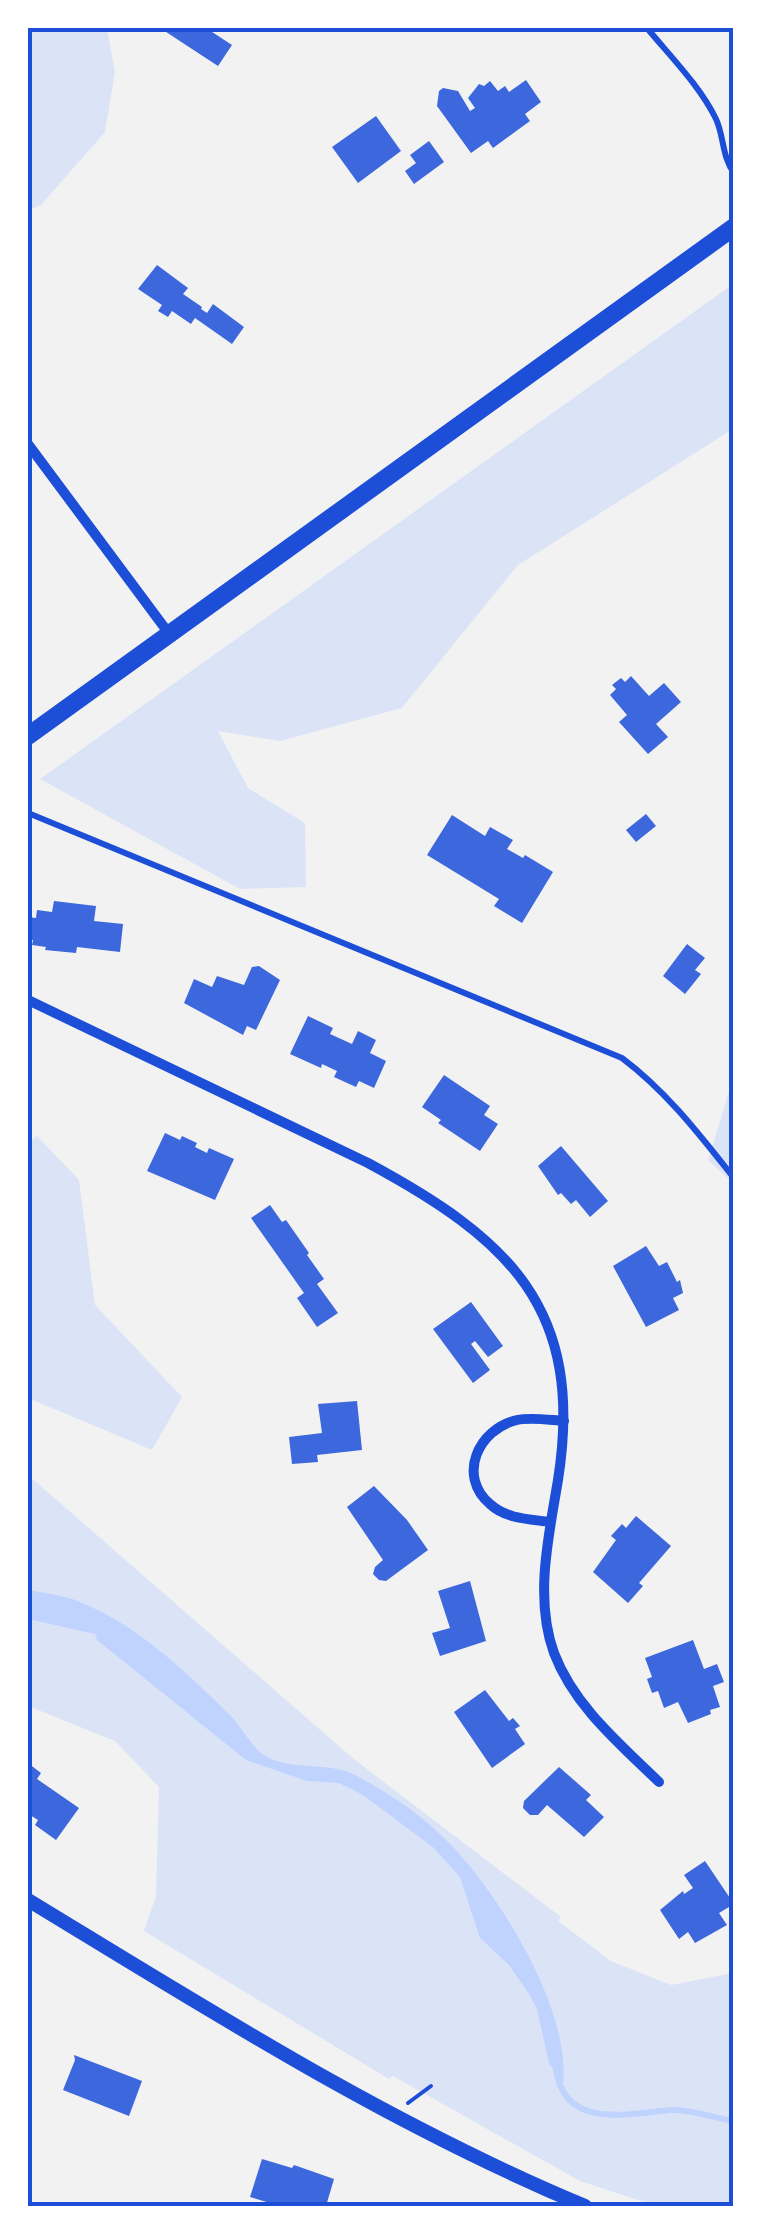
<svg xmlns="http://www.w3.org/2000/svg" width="761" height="2234" font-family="Mulish,sans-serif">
	<rect width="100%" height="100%" fill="#f2f2f2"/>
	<!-- green -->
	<g fill="#dbe4f7">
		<path d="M28 28H107L115 72 105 132 41 205 28 210Z"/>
		<path d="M733 284V429L518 565 402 708 280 741 218 731 248 788 305 823 306 887 240 889 40 779Z"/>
		<path d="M733 1079V1183L708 1160Z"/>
		<path d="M37 1136 79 1180 95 1305 182 1397 152 1450 28 1398V1144Z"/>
		<path d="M28 1475 355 1760 561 1917 558 1921 611 1961 671 1985 733 1973V2206H656L580 2181 393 2076 389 2079 144 1931 156 1896 159 1787 115 1741 28 1706Z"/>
	</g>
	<!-- water -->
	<path fill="#bfd3fe" d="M28 1590C44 1593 64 1595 80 1602 139 1626 186 1672 231 1716 241 1727 249 1742 260 1752 285 1773 326 1760 355 1775 390 1793 426 1818 453 1847 502 1899 571 2011 563 2084L549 2063 537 2009 529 1994 509 1965 480 1938 460 1877 434 1848 363 1795 339 1783 307 1781 246 1760 97 1640 95 1634 28 1619Z"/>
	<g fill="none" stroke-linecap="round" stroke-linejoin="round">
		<!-- stream -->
		<path stroke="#bfd3fe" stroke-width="6" d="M556 2069C564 2131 630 2113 672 2110 691 2109 714 2118 734 2121"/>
	</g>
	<!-- building -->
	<g fill="#3d67dc">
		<path d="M160 28H206L232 45 218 66Z"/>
		<path d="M526 80 541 102 525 114 530 121 493 148 488 141 471 153 437 106 439 91 443 88 458 91 470 111 475 108 468 98 479 84 484 86 490 81 498 91 505 86 509 92Z"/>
		<path d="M376 116 401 151 358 183 332 147Z"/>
		<path d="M429 141 444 162 414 184 405 171 416 163 410 155Z"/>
		<path d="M157 265 188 288 183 294 202 307 201 309 207 313 213 304 244 327 232 344 195 318 191 324 172 311 168 317 158 311 162 305 138 289Z"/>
		<path d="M631 676 649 696 664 683 681 702 656 724 668 737 648 754 619 722 627 715 610 695 616 689 612 685 621 678 625 682Z"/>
		<path d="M646 814 656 826 636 842 626 830Z"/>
		<path d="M452 815 485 836 490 827 513 840 507 849 523 858 525 855 553 872 522 923 494 906 499 899 427 855Z"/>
		<path d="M54 901 96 906 94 921 123 924 120 952 77 947 76 953 45 950 46 947 32 945 33 940 28 939V917L36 918 37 910 52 912Z"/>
		<path d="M687 944 705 958 695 970 701 974 685 994 663 976Z"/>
		<path d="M259 966 280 980 256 1030 247 1026 243 1035 184 1003 194 979 212 987 217 976 244 985 252 967Z"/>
		<path d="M308 1016 333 1028 330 1034 352 1044 358 1031 376 1040 370 1053 386 1061 374 1088 359 1081 356 1087 334 1077 337 1071 322 1064 321 1068 290 1054Z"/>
		<path d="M444 1075 490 1106 484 1115 498 1124 480 1151 438 1123 441 1120 422 1107Z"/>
		<path d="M165 1133 180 1140 182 1136 197 1143 195 1147 207 1153 209 1148 234 1159 215 1200 147 1171Z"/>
		<path d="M561 1146 608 1201 590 1217 576 1200 571 1204 561 1193 558 1195 538 1166Z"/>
		<path d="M270 1205 282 1222 286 1220 309 1253 307 1255 324 1279 317 1284 338 1313 317 1327 297 1298 304 1293 251 1218Z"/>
		<path d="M646 1246 659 1266 667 1262 677 1282 680 1280 683 1293 673 1298 679 1310 646 1327 613 1266Z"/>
		<path d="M471 1302 503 1346 488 1357 475 1341 471 1344 490 1370 473 1383 433 1329Z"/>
		<path d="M357 1401 362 1450 317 1455 318 1462 292 1464 289 1437 322 1433 318 1404Z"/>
		<path d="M374 1486 407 1520 428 1550 386 1581 379 1580 373 1574 375 1567 383 1560 347 1507Z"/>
		<path d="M636 1516 671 1546 639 1583 643 1586 628 1603 593 1572 616 1540 611 1536 622 1524 626 1528Z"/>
		<path d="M470 1581 486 1641 440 1656 432 1633 450 1628 438 1591Z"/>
		<path d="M693 1640 704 1669 717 1664 724 1682 713 1686 720 1707 710 1710 711 1714 688 1723 678 1702 664 1708 658 1691 652 1693 647 1679 652 1677 645 1658Z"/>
		<path d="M485 1690 509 1721 513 1718 520 1726 515 1729 525 1744 492 1768 454 1712Z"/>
		<path d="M28 1763 41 1773 37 1779 79 1808 56 1840 35 1825 38 1820 30 1815 28 1817Z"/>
		<path d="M559 1767 591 1795 586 1800 604 1817 584 1837 547 1805 538 1815H530L523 1808 524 1801Z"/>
		<path d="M705 1861 734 1904 719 1913 727 1925 695 1943 688 1932 679 1939 660 1910 683 1891 684 1894 693 1888 684 1875Z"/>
		<path d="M74 2055 142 2081 129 2116 63 2090 75 2060Z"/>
		<path d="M262 2159 292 2168 294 2165 334 2179 326 2206H280L250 2197Z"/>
	</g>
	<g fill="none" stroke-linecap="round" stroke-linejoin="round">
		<!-- path -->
		<path stroke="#1d4ed8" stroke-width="4" d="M408 2103 431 2086"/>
		<!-- service -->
		<g stroke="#1d4ed8" stroke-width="6">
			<path d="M647 28C670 56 700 86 716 119 724 136 722 157 734 173"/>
			<path d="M28 813 622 1058C667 1092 699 1134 734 1178"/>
		</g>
		<!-- minor -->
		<g stroke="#1d4ed8" stroke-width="10">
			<path d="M28 444 170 635"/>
			<path d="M28 1000 368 1163C509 1239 585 1308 558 1480 549 1535 534 1598 554 1653 574 1706 620 1744 659 1782"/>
			<path d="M550 1522C529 1519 506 1519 490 1504 457 1476 478 1429 517 1420 531 1417 549 1420 564 1421"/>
		</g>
		<!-- tertiary -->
		<path stroke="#1d4ed8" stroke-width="14" d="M28 1900C209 2010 388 2124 585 2206"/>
		<!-- primary -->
		<path stroke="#1d4ed8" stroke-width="18" d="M28 736 734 227"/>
	</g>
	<!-- border -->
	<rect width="761" height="2234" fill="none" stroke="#ffffff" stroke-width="60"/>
	<rect x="30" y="30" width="701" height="2174" fill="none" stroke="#1d4ed8" stroke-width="4"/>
</svg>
